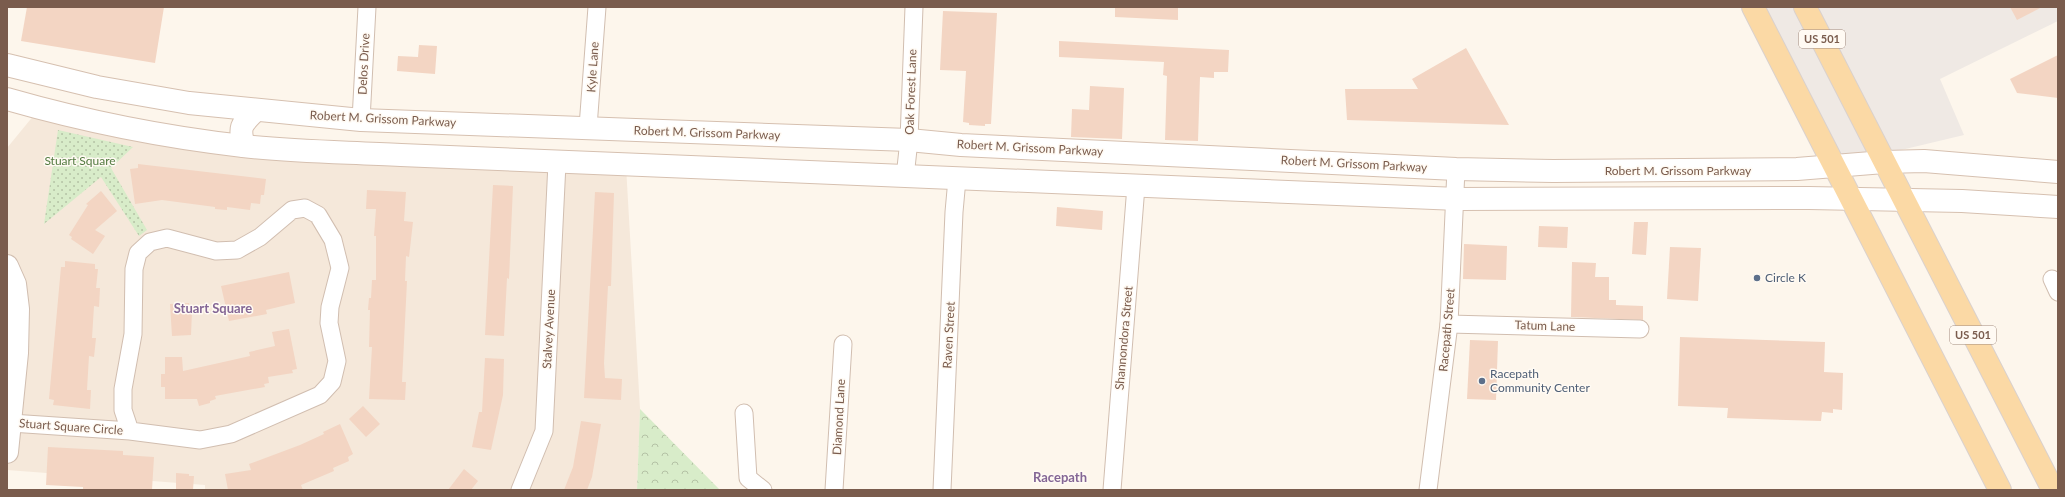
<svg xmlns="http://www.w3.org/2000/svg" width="2065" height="497" font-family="Lato,sans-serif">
	<defs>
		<pattern id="grass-dots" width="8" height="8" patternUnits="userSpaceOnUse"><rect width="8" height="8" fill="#d8ecc9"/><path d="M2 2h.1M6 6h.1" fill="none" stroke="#b4c2a5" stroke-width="1.8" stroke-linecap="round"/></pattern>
		<pattern id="forest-crowns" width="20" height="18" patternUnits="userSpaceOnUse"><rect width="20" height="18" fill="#d8ecc9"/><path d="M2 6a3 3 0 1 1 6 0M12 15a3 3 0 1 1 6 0" fill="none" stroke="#b4c2a5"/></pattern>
	</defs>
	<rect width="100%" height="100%" fill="#fdf6ec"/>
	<!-- residential -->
	<path fill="#f5e8da" d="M39 109 144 132 626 166 640 409 637 490H205V485L7 470V148Z"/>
	<!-- industrial -->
	<path fill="#efe9e4" d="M1757 7H2058V21L1940 79 1964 135 1834 166Z"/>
	<!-- grass -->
	<path fill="url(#grass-dots)" d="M58 130 133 147 111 168 147 230 139 236 101 177 44 224Z"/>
	<!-- forest -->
	<path fill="url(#forest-crowns)" d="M640 409 720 490H637Z"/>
	<!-- building -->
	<g fill="#f3d5c3">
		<path d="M27 7H164L155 63 21 41Z"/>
		<path d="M1115 7H1178V20L1115 17Z"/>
		<path d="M2010 7H2042L2017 20Z"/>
		<path d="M943 11 997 13 991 124H985V126L969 125V123L963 122 966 71 940 70Z"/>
		<path d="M1059 41 1229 50 1228 72H1214V78L1200 77 1198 141 1165 140 1167 76 1163 75 1164 62 1059 57Z"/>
		<path d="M419 45 437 46 435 74 397 71 398 56 418 57Z"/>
		<path d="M1466 48 1509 125 1347 120 1345 89H1418L1412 79Z"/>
		<path d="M2058 55V98L2017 93 2010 79Z"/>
		<path d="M1090 86 1124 88 1122 139 1071 137 1072 109 1089 110Z"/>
		<path d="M138 164 266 179 264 195H261L260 204 251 203 250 210 227 207V210L215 209V207L162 200 135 204 130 169 138 168Z"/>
		<path d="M493 185 513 186 509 279 507 278 504 336 485 335Z"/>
		<path d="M367 190 406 192 404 221 413 222 409 257 406 256 405 281H407L402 382H406L405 400 369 399 372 347H369L370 310H368L369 298H371L372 280H376V236H374L376 209H366Z"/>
		<path d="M101 191 117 211 95 230 105 236 93 254 71 239 72 237 69 235 88 205 86 204Z"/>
		<path d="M595 192 614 193 611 286H608L604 363 605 378 622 379 621 400 584 398Z"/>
		<path d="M1057 207 1103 211 1102 230 1056 226Z"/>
		<path d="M1634 222H1648L1646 255 1632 254Z"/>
		<path d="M1539 226 1568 227 1567 248 1538 247Z"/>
		<path d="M1464 244 1507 246 1506 280 1463 279Z"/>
		<path d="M1670 247 1701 248 1698 301 1667 299Z"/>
		<path d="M65 261 95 264V269H98L96 288H100L99 307 94 306 92 338H96L94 357 89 356 87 390H91L90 409 53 405 54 400 49 399 61 267H65Z"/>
		<path d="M1572 262 1596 263 1595 277H1609V300H1616V305L1643 306V320L1571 317Z"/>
		<path d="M289 272 295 303 266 310 267 314 229 321 221 286Z"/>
		<path d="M189 303 190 311H192L191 335 172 336 170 304Z"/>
		<path d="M289 329 297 369 292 370 293 373 268 377 269 383 264 384 265 387 215 396 216 399 210 401V403L199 406 197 399H165V387H161V374H165V357H182L183 371 219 363 250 356 249 352 275 346 272 332Z"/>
		<path d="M1680 337 1825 342 1824 372 1843 373 1842 410 1833 409V413L1822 412 1821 421 1727 418 1728 408 1678 406Z"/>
		<path d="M1470 340 1498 341 1496 400 1467 399Z"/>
		<path d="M485 358 504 359 503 395 491 450 472 447 479 412H482Z"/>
		<path d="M363 406 380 424 366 437 349 419Z"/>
		<path d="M581 421 601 424 592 477 587 490H564L573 467Z"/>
		<path d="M340 424 353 454 348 457 349 461 333 468 334 471 301 485 303 490H228L225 474 251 470 249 464 300 445 324 434 323 432Z"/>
		<path d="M48 447 123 451V455L154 457 152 490H83V487L46 485Z"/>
		<path d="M464 469 478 481 471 490H448Z"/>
		<path d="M176 473 189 474V476H194L193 490H176Z"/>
	</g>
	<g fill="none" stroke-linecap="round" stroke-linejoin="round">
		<!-- minor casing -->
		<g stroke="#d1beb0" stroke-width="19">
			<g id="minor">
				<path d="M361 120 367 7"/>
				<path d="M588 127 597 7"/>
				<path d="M905 177 909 140 914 7"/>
				<path d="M2052 279 2058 292"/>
				<path d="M1449 324 1640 329"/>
				<path d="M744 413 748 478 763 490"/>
				<path d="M11 423 130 431 200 440 231 434 320 395 332 382 337 361 329 323 330 307 340 268 333 240 318 215 305 208 292 210 260 237 237 250 216 251 167 238 150 242 138 253 134 269 133 334 123 389V410L130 431"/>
				<path d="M520 490 544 431 557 163"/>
				<path d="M834 490 843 344"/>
				<path d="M942 490 954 212 957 179"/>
				<path d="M1112 490 1136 186"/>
				<path d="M1428 490 1449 324 1456 169"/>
			</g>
		</g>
		<!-- tertiary casing -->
		<g stroke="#d1beb0" stroke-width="24">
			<path id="tertiary" d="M7 266 15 284 18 309 17 353 7 452"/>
		</g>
		<!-- secondary casing -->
		<g stroke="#d6c0b0" stroke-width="24">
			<g id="secondary">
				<path d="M7 65 97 87 189 103 361 120 909 140 961 145 1456 169 1553 171 1797 169 1884 162 1924 161 2058 172"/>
				<path d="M7 99C84 121 163 137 243 146 295 152 348 152 401 155L1458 199 1809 198 1962 201 2058 207"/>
				<path d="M244 146C238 126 242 124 256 110"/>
			</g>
		</g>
		<!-- primary casing -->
		<g stroke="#dad1cd" stroke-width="24">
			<g id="primary">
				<path d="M1753 7 2000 490"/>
				<path d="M1805 7 2053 490"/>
			</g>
		</g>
		<!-- minor -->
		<use href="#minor" stroke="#fff" stroke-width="17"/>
		<!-- tertiary -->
		<use href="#tertiary" stroke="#fff" stroke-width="22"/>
		<!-- secondary -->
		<use href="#secondary" stroke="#fff" stroke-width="22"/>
		<!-- primary -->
		<use href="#primary" stroke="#fbd9a5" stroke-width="22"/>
	</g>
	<!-- markers -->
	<g fill="#5c6f8a" stroke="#fffaf3" stroke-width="1.5">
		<circle cx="1757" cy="278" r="4"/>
		<circle cx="1482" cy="381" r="4"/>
	</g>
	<g text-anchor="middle" stroke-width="3" stroke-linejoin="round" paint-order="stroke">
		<!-- shield labels -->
		<g fill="#fffaf3" stroke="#a28b7f" stroke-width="1">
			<rect x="1799" y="30" width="46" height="18" rx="3"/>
			<rect x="1950" y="326" width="46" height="18" rx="3"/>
		</g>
		<g font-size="11" font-weight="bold" fill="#7a5c4d">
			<text x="1822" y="43">US 501</text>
			<text x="1973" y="339">US 501</text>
		</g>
		<!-- street labels -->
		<g font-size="12" fill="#7a5c4d" stroke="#fffaf3">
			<text transform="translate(364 64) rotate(-87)" y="4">Delos Drive</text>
			<text transform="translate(593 67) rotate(-86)" y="4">Kyle Lane</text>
			<text transform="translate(911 92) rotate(-88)" y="4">Oak Forest Lane</text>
			<text transform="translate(383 119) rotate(3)" y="4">Robert M. Grissom Parkway</text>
			<text transform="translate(707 133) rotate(2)" y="4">Robert M. Grissom Parkway</text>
			<text transform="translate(1030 148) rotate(3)" y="4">Robert M. Grissom Parkway</text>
			<text transform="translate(1354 164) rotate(3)" y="4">Robert M. Grissom Parkway</text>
			<text x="1678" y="175">Robert M. Grissom Parkway</text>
			<text transform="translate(1545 326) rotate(2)" y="4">Tatum Lane</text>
			<text transform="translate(549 329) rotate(-87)" y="4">Stalvey Avenue</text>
			<text transform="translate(1447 330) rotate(-85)" y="4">Racepath Street</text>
			<text transform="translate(949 335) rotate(-87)" y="4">Raven Street</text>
			<text transform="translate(1124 338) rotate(-85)" y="4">Shannondora Street</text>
			<text transform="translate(839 417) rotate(-87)" y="4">Diamond Lane</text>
			<text transform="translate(71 427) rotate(4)" y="4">Stuart Square Circle</text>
		</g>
		<!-- park labels -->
		<g font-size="12" fill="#537a41" stroke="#fffaf3">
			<text x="80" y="165">Stuart Square</text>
		</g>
		<!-- service labels -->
		<g font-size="12" fill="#4e5e75" stroke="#fffaf3" text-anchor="start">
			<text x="1765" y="282">Circle K</text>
			<text x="1490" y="378">Racepath<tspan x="1490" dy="14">Community Center</tspan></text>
		</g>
		<!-- neighbourhood labels -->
		<g font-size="13" font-weight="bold" fill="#846695" stroke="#fffaf3">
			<text x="213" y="313">Stuart Square</text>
			<text x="1060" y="482">Racepath</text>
		</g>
	</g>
	<!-- border -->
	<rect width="2065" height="497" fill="none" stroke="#7a5c4d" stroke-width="16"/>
</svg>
